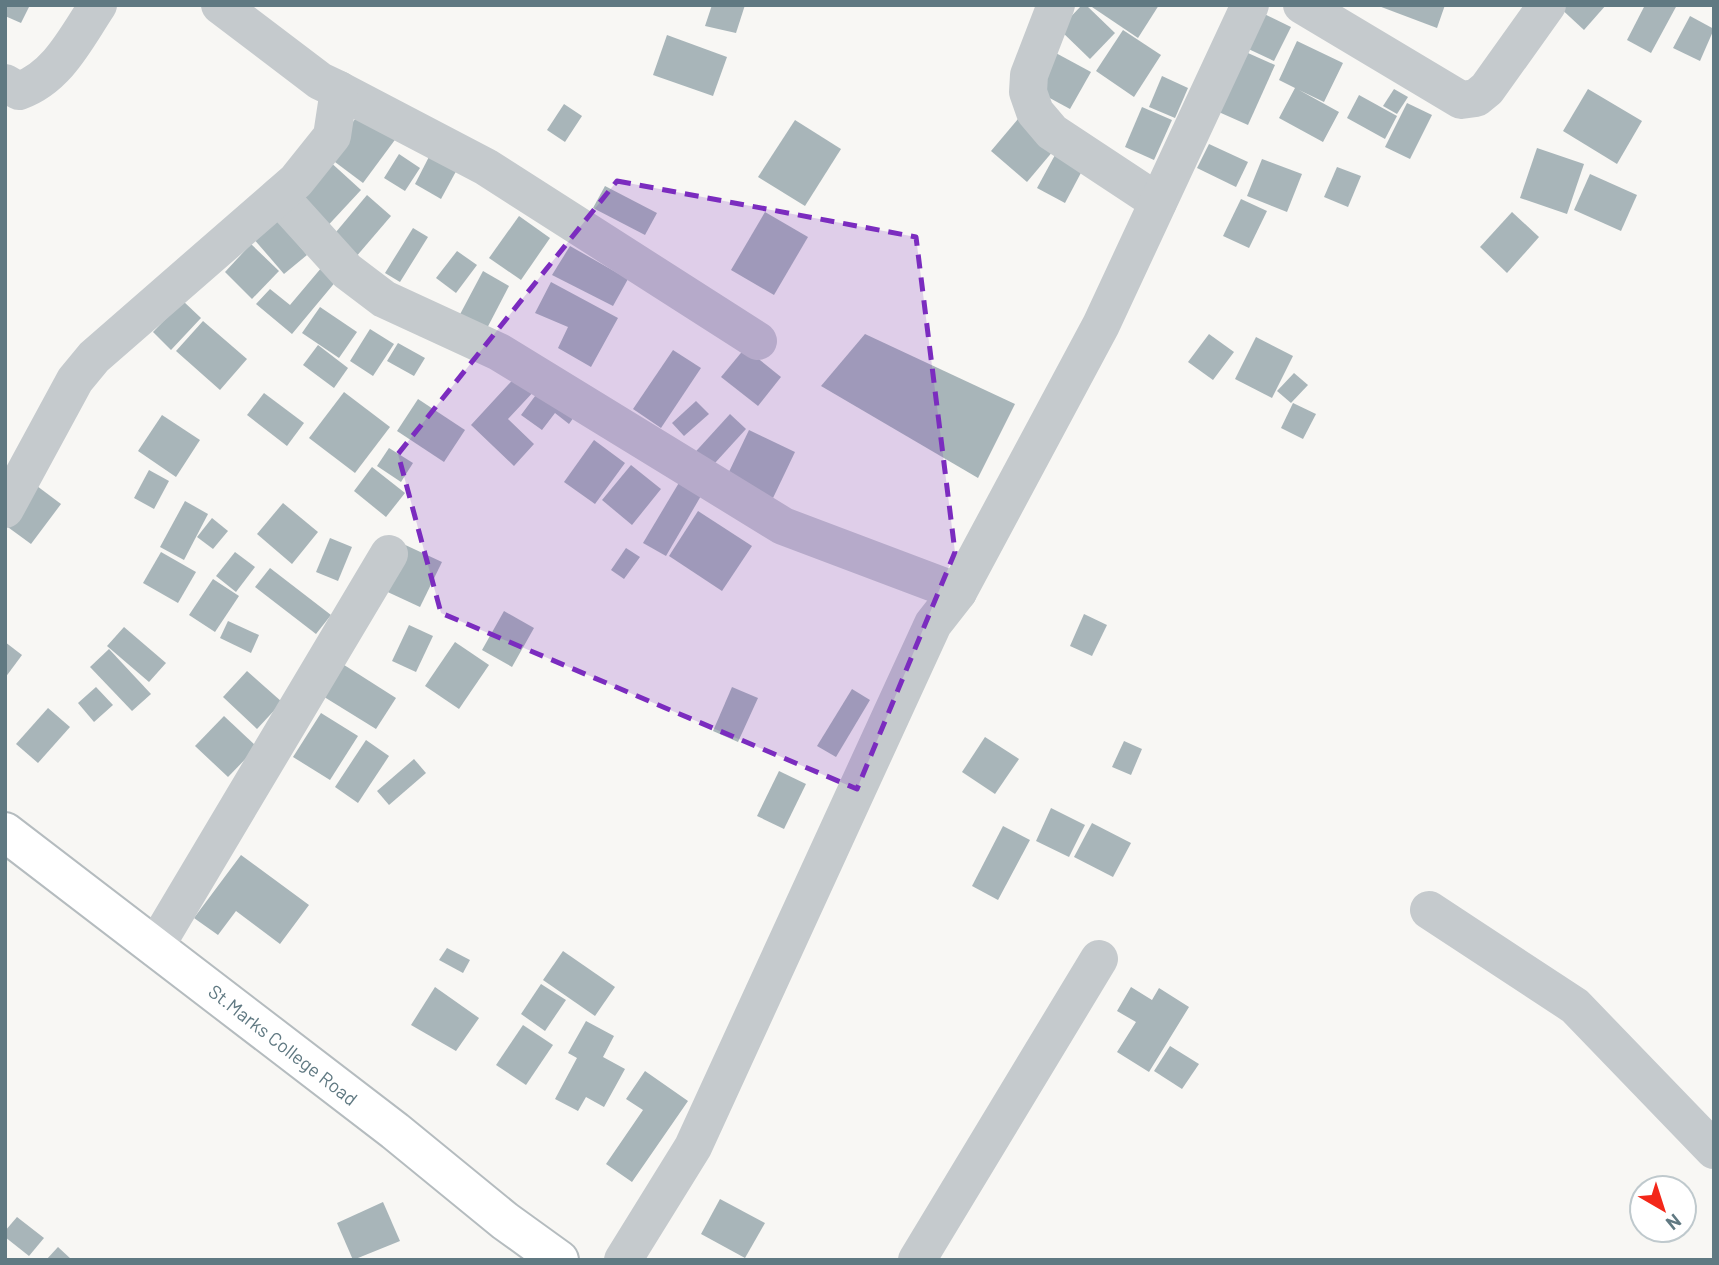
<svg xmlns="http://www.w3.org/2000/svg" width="1719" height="1265" font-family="Barlow,sans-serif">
	<rect width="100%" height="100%" fill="#f8f7f4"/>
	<!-- building -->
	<g fill="#a8b5b9">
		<path d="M5 5H30L21 23 5 16Z"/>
		<path d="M712 5H745L736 33 705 26Z"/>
		<path d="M1082 5H1086L1115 33 1090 59 1059 29Z"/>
		<path d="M1089 5H1159L1138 38Z"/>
		<path d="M1376 5H1445L1437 28Z"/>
		<path d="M1557 5H1606L1584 30Z"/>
		<path d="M1645 5H1677L1651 53 1627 40Z"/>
		<path d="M1258 11 1291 27 1274 61 1242 46Z"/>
		<path d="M1690 16 1714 29 1700 61 1673 48Z"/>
		<path d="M1123 30 1161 55 1134 97 1096 71Z"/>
		<path d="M667 35 727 57 713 96 653 75Z"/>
		<path d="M1297 41 1343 63 1324 102 1299 90 1339 112 1323 142 1279 118 1295 88 1279 80Z"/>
		<path d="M1239 49 1275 65 1248 125 1212 109Z"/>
		<path d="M1054 52 1091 72 1070 109 1033 89Z"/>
		<path d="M1162 76 1188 88 1175 118 1149 107Z"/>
		<path d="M1394 89 1408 97 1397 114 1383 106Z"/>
		<path d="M1588 89 1642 121 1617 164 1563 131Z"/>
		<path d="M1359 95 1397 116 1385 139 1347 118Z"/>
		<path d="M1407 103 1432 115 1410 159 1385 147Z"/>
		<path d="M564 104 582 116 565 142 547 130Z"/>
		<path d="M365 106 400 133 363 183 327 156Z"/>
		<path d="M1142 107 1172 120 1154 160 1125 147Z"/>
		<path d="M1023 113 1059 144 1027 182 991 151Z"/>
		<path d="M795 120 841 149 805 206 758 177Z"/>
		<path d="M1209 144 1248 162 1236 187 1197 168Z"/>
		<path d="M1537 148 1584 164 1567 214 1520 198Z"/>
		<path d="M433 149 460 164 441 199 415 184Z"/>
		<path d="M399 154 420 168 405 191 384 178Z"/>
		<path d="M1055 155 1083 169 1065 203 1037 188Z"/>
		<path d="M327 159 361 190 321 233 287 201Z"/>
		<path d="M1262 159 1302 174 1287 212 1247 196Z"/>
		<path d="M1337 167 1361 176 1348 207 1324 197Z"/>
		<path d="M1590 174 1637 195 1621 231 1574 210Z"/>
		<path d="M605 186 657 213 645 235 593 208Z"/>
		<path d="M367 195 391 216 355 258 331 238Z"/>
		<path d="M1241 199 1267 211 1249 248 1223 236Z"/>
		<path d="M765 212 808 237 774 295 731 270Z"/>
		<path d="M1512 212 1539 237 1507 273 1480 247Z"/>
		<path d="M519 216 550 238 521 280 489 258Z"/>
		<path d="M276 218 307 255 284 274 253 238Z"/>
		<path d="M413 228 428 237 400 282 385 273Z"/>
		<path d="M251 244 279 271 252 299 225 272Z"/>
		<path d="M570 246 628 279 613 306 552 275Z"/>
		<path d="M457 251 477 265 456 293 436 278Z"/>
		<path d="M322 267 337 280 292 334 256 304 270 289 290 305Z"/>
		<path d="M483 271 509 286 484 334 457 320Z"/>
		<path d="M551 282 618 318 591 367 558 348 568 327 535 313Z"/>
		<path d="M183 301 201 318 171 350 153 332Z"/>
		<path d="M320 307 357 332 339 358 302 333Z"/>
		<path d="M203 321 247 359 220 390 176 351Z"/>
		<path d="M370 329 394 344 373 376 350 361Z"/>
		<path d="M865 334 1015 404 978 478 821 386Z"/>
		<path d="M1209 334 1234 352 1213 380 1188 362Z"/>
		<path d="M1256 337 1293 356 1272 398 1235 379Z"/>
		<path d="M398 343 425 358 414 376 387 361Z"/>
		<path d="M318 345 348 368 334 388 303 365Z"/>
		<path d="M745 348 781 377 758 406 721 377Z"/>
		<path d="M673 350 701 368 661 428 633 409Z"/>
		<path d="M520 372 537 388 508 419 534 444 514 466 471 425Z"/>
		<path d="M1294 373 1308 385 1291 403 1277 391Z"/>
		<path d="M544 384 579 410 569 424 555 413 542 430 521 415Z"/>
		<path d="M344 392 390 427 355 473 309 438Z"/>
		<path d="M264 393 304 423 287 446 247 415Z"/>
		<path d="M418 399 465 430 444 462 397 431Z"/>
		<path d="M696 401 709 414 684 436 672 423Z"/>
		<path d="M1293 403 1316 414 1303 439 1281 428Z"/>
		<path d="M730 414 746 429 704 475 688 460Z"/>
		<path d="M162 415 200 440 176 477 138 451Z"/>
		<path d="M749 430 795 452 773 498 727 476Z"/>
		<path d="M594 440 625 463 595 504 564 482Z"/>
		<path d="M389 448 413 463 401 482 377 466Z"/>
		<path d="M631 465 661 489 632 525 602 500Z"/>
		<path d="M372 467 405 493 386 517 354 491Z"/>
		<path d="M149 470 169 481 154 509 134 498Z"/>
		<path d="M683 476 705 489 666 556 643 543Z"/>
		<path d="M33 483 61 504 31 544 5 525Z"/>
		<path d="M185 501 208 514 184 560 160 547Z"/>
		<path d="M283 503 318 532 292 564 257 534Z"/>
		<path d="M698 511 752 546 722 591 669 556Z"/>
		<path d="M212 518 228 531 213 549 197 537Z"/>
		<path d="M330 538 352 547 338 581 316 572Z"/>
		<path d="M401 543 442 562 420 607 379 588Z"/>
		<path d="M626 548 640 557 624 579 611 570Z"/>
		<path d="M161 552 196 572 178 603 143 583Z"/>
		<path d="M235 552 255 567 236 592 216 576Z"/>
		<path d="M270 568 331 615 316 634 255 587Z"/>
		<path d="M213 579 239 596 215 632 189 615Z"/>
		<path d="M504 611 534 628 512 667 482 650Z"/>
		<path d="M1084 614 1107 625 1092 656 1070 646Z"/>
		<path d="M228 621 259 635 251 653 220 638Z"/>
		<path d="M409 625 433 636 416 672 392 661Z"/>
		<path d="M124 627 166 663 149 682 107 646Z"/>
		<path d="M5 642 22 655 5 678Z"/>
		<path d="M455 642 489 665 459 709 425 686Z"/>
		<path d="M109 649 151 694 132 711 90 667Z"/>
		<path d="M341 663 396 698 376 729 321 695Z"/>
		<path d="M247 671 282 702 257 729 223 697Z"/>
		<path d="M96 687 113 705 94 722 78 703Z"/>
		<path d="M732 687 758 698 738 742 713 731Z"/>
		<path d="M852 689 870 700 836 757 817 746Z"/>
		<path d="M48 708 70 727 38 763 16 744Z"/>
		<path d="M321 713 358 736 330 780 293 757Z"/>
		<path d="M224 716 257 747 228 777 195 746Z"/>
		<path d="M985 737 1019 759 995 794 962 772Z"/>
		<path d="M366 740 389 756 358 803 335 787Z"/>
		<path d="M1124 741 1142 749 1131 775 1112 767Z"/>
		<path d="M414 759 426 773 389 805 377 791Z"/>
		<path d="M779 771 806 784 784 829 757 816Z"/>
		<path d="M1051 808 1085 825 1069 857 1036 841Z"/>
		<path d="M1092 823 1131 843 1113 877 1074 857Z"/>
		<path d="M1003 826 1030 840 998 900 972 886Z"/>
		<path d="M241 855 309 905 280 944 236 911 218 935 194 918Z"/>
		<path d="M447 948 470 960 463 973 439 960Z"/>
		<path d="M563 951 615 987 595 1016 543 980Z"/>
		<path d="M541 984 566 1000 545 1031 521 1014Z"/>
		<path d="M435 987 479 1018 456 1051 411 1025Z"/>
		<path d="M1131 987 1152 1000 1159 988 1189 1007 1149 1072 1117 1052 1136 1022 1117 1011Z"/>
		<path d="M586 1021 614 1036 603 1057 625 1069 604 1107 586 1097 578 1111 555 1099 577 1058 568 1053Z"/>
		<path d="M523 1025 553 1045 526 1085 496 1065Z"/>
		<path d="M1170 1046 1199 1064 1182 1089 1154 1071Z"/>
		<path d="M645 1071 688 1101 632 1182 606 1164 643 1110 626 1099Z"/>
		<path d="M720 1199 765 1223 745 1258 701 1234Z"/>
		<path d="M383 1202 400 1241 353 1260 337 1223Z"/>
		<path d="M17 1217 44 1238 29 1256 5 1237V1231Z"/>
		<path d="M58 1247 72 1260H46Z"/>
	</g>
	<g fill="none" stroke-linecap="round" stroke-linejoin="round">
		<!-- major casing -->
		<g stroke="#b5bcbf" stroke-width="42">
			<path id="major" d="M5 832 395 1131 505 1221 559 1260"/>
		</g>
		<!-- minor -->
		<g stroke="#c5cacd" stroke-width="38">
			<path d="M1056 5 1029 75 1028 92 1035 112 1052 132 1158 202"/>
			<path d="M1302 5 1461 100 1476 98 1487 89 1547 5"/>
			<path d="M5 83 19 91C58 77 76 38 98 5"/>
			<path d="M339 90 486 167 758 341"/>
			<path d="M279 196 347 271 384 299 499 352 783 526 958 592"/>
			<path d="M5 509 75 380 94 357 296 181 332 136 339 90 320 81 220 5"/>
			<path d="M1429 910 1575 1006 1714 1150"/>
			<path d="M155 947 389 554"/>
			<path d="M623 1260 693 1147 933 624 958 592 1101 325 1250 5"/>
			<path d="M917 1260 1099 959"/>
		</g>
		<!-- major -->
		<use href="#major" stroke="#fff" stroke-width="38"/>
	</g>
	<!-- marked area -->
	<path fill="#7b2cbf" fill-opacity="0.2" stroke="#7b2cbf" stroke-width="5" stroke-dasharray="14 9" stroke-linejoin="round" d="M617 181 916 237 955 552 857 789 441 613 398 454Z"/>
	<g text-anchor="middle" stroke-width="7" stroke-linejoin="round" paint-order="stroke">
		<!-- street labels -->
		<g font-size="19" fill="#607982" stroke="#fff">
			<text transform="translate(283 1045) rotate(38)" y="7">St.Marks College Road</text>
		</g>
	</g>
	<!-- border -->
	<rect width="1719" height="1265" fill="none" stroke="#607982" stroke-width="14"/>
	<!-- north arrow -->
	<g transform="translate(1663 1209) rotate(141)"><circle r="33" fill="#ffffff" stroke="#bfc9cd" stroke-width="2"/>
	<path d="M0-5L12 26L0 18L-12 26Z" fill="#f32719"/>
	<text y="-10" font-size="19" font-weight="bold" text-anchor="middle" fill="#607982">N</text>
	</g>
</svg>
